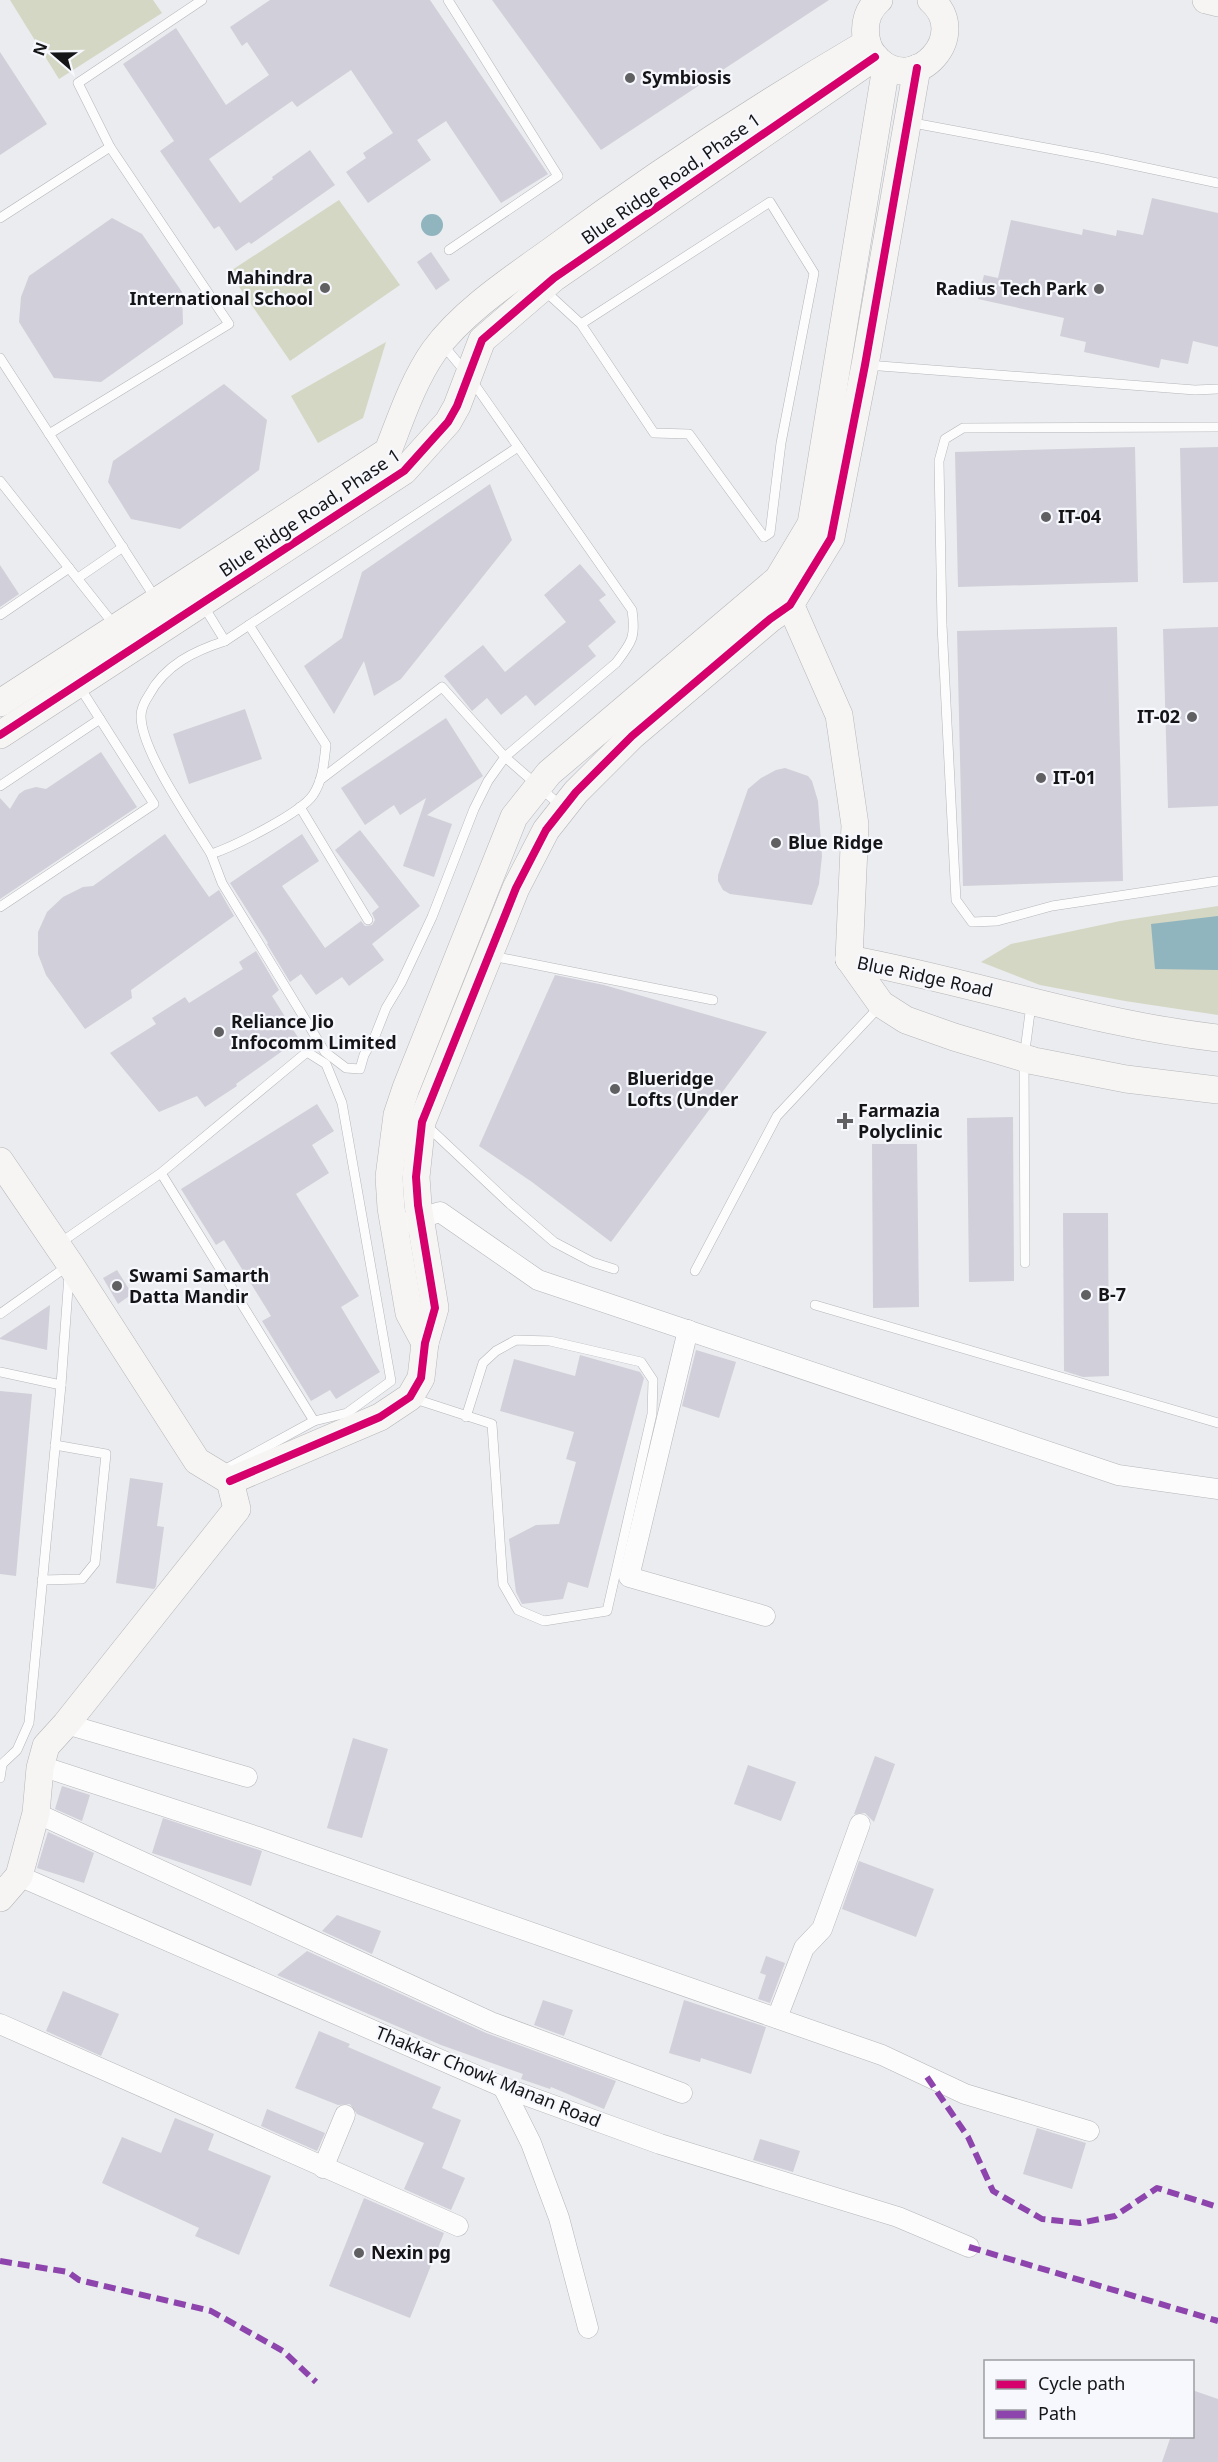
<svg xmlns="http://www.w3.org/2000/svg" width="1218" height="2462" font-family="'Noto Sans',sans-serif">
	<rect width="100%" height="100%" fill="#eaecef"/>
	<!-- green -->
	<g fill="#d4d7c3">
		<path d="M10 0H153L162 13 59 79Z"/>
		<path d="M339 200 400 285 290 361 229 272Z"/>
		<path d="M386 342 363 418 318 443 291 396Z"/>
		<path d="M1218 906V1015L1125 1001 1040 985 981 962 1011 944 1120 921Z"/>
	</g>
	<!-- water -->
	<g fill="#90b5bf">
		<circle cx="432" cy="225" r="11"/>
		<path d="M1218 916V970L1155 969 1151 924Z"/>
	</g>
	<!-- building -->
	<g fill="#d1cfd9">
		<path d="M270 0H430L548 174 501 203 446 121 417 140 431 160 368 203 346 172 366 158 363 153 393 133 351 70 297 107 292 101 209 159 240 203 273 179 272 177 310 150 335 185 251 244 249 242 236 251 219 226 214 229 160 151 174 141 123 64 176 28 226 105 269 75 247 42 242 46 230 27Z"/>
		<path d="M492 0H829L601 150Z"/>
		<path d="M0 52 47 124 0 155Z"/>
		<path d="M1152 198 1218 213V347L1193 341 1188 364 1161 359 1159 368 1084 352 1086 342 1060 336 1064 318 978 299 984 275 998 278 1011 220 1082 235 1083 229 1116 236 1117 230 1143 235Z"/>
		<path d="M112 218 142 234 182 292 183 324 101 382 54 378 19 322 21 297 29 276Z"/>
		<path d="M431 252 450 280 436 290 417 262Z"/>
		<path d="M224 384 267 420 259 470 180 529 131 519 108 482 113 461Z"/>
		<path d="M1135 447 1138 582 958 587 955 452Z"/>
		<path d="M1218 447V582L1183 583 1180 448Z"/>
		<path d="M490 484 512 540 401 679 374 696 364 661 334 714 304 666 342 638 362 572Z"/>
		<path d="M580 564 606 595 599 600 616 622 588 646 596 656 535 706 526 695 501 715 487 698 472 711 444 676 483 645 505 672 566 622 544 595Z"/>
		<path d="M0 565 19 594 0 607Z"/>
		<path d="M1117 627 1123 881 963 886 957 631Z"/>
		<path d="M1218 627V806L1168 808 1163 629Z"/>
		<path d="M245 709 262 759 189 784 173 734Z"/>
		<path d="M446 718 483 776 427 815 452 824 434 877 403 866 426 798 400 815 394 805 365 825 341 788Z"/>
		<path d="M101 752 137 807 0 899V798L10 809 19 794 25 790 36 787 46 789Z"/>
		<path d="M785 768 808 776 812 781 818 801 822 856 819 884 812 905 730 894 723 890 718 881V875L748 789 761 778 776 770Z"/>
		<path d="M360 830 420 906 372 944 384 960 349 986 342 977 316 995 301 974 290 982 267 944 268 943 230 883 302 834 319 861 282 886 325 948 361 921 365 926 372 925 375 920 372 913 379 907 335 850Z"/>
		<path d="M165 834 209 897 219 890 234 916 131 990 132 998 85 1029 46 975 38 954V932L47 912 63 897 83 887 93 886Z"/>
		<path d="M256 951 279 990 272 996 299 1039 236 1084 237 1086 205 1107 197 1096 159 1112 110 1053 156 1024 152 1018 185 997 189 1003 243 969 239 962Z"/>
		<path d="M555 975 604 985 767 1032 611 1242 532 1182 479 1146Z"/>
		<path d="M317 1104 334 1131 312 1145 329 1173 296 1194 359 1296 341 1307 380 1372 336 1399 330 1390 311 1401 262 1321 271 1316 224 1240 216 1245 181 1189Z"/>
		<path d="M1013 1117 1014 1281 969 1282 967 1118Z"/>
		<path d="M872 1144H917L919 1307 873 1308Z"/>
		<path d="M1063 1213H1108L1109 1376 1083 1377 1064 1371Z"/>
		<path d="M117 1270 132 1294 118 1304 103 1278Z"/>
		<path d="M50 1305 47 1350 0 1339V1338Z"/>
		<path d="M696 1350 736 1362 719 1418 682 1406Z"/>
		<path d="M580 1355 640 1372 644 1378 588 1588 568 1582 563 1599 522 1604 516 1592 509 1539 536 1525 559 1524 576 1462 566 1459 574 1432 500 1411 514 1359 575 1376Z"/>
		<path d="M0 1391 32 1394 16 1576 0 1574Z"/>
		<path d="M130 1478 163 1483 157 1526 164 1527 156 1586 154 1589 116 1583Z"/>
		<path d="M353 1738 388 1749 362 1838 327 1828Z"/>
		<path d="M875 1756 895 1764 874 1822 865 1813 854 1814Z"/>
		<path d="M748 1765 796 1782 781 1821 734 1804Z"/>
		<path d="M62 1786 90 1795 82 1821 55 1809Z"/>
		<path d="M163 1818 262 1851 251 1886 152 1853Z"/>
		<path d="M48 1832 94 1853 84 1883 37 1868Z"/>
		<path d="M859 1861 934 1889 916 1937 842 1909Z"/>
		<path d="M337 1915 381 1931 372 1954 322 1931Z"/>
		<path d="M307 1951 486 2033 616 2081 604 2109 551 2087 550 2089 521 2079 523 2074 441 2045 277 1975Z"/>
		<path d="M766 1956 785 1963 770 2003 758 1999 766 1975 760 1973Z"/>
		<path d="M63 1991 119 2014 101 2056 46 2031Z"/>
		<path d="M543 2000 573 2010 564 2036 534 2025Z"/>
		<path d="M684 2000 766 2027 751 2074 701 2058 700 2062 669 2053Z"/>
		<path d="M319 2031 350 2044 348 2047 441 2087 432 2108 461 2120 442 2168 465 2178 451 2210 404 2189 424 2143 357 2114 350 2104 338 2105 295 2088Z"/>
		<path d="M267 2109 325 2133 317 2151 261 2126Z"/>
		<path d="M175 2118 214 2134 208 2150 271 2176 239 2255 195 2236 199 2228 102 2183 122 2137 161 2153Z"/>
		<path d="M1037 2128 1086 2143 1072 2189 1023 2174Z"/>
		<path d="M760 2139 800 2151 793 2172 753 2160Z"/>
		<path d="M364 2198 444 2233 410 2318 329 2286Z"/>
		<path d="M1192 2390 1218 2399V2462H1162L1171 2436H1192Z"/>
	</g>
	<g fill="none" stroke-linecap="round" stroke-linejoin="round">
		<!-- lane casing -->
		<g stroke="#b5b6b9" stroke-width="10">
			<g id="lane">
				<path d="M448 0 558 176 449 250"/>
				<path d="M908 122 1100 158 1218 183"/>
				<path d="M0 218 110 147"/>
				<path d="M544 290 581 324 654 433 689 434 764 537 770 533 781 443 814 273 770 202 581 324"/>
				<path d="M443 345 468 375 632 610C636 637 632 642 616 663L505 757 561 806"/>
				<path d="M0 358 156 599"/>
				<path d="M867 365 1195 390 1218 389"/>
				<path d="M1218 427 963 428 945 439 939 461 942 625 956 900 972 922 997 921 1052 906 1218 881"/>
				<path d="M49 434 229 324 110 147 78 83 202 0"/>
				<path d="M0 481 115 626"/>
				<path d="M78 578 123 547"/>
				<path d="M203 605 225 641C194 651 165 665 149 695 145 701 141 709 141 716 141 751 192 823 211 854 233 847 301 813 313 795 323 780 324 762 326 745L249 625"/>
				<path d="M0 615 69 568"/>
				<path d="M225 641 518 447"/>
				<path d="M0 786 100 719"/>
				<path d="M300 807 368 920"/>
				<path d="M211 854 222 883 325 1052 346 1068 360 1069 364 1055 375 1036 386 1008 401 983 432 917 474 809 488 781 505 757 442 687 320 780"/>
				<path d="M0 907 154 804 79 686"/>
				<path d="M492 956 713 1000"/>
				<path d="M427 1126 510 1204 554 1242 592 1262 614 1269"/>
				<path d="M60 1243 161 1173 307 1052 326 1064 342 1103 391 1381 347 1413 314 1421 161 1173"/>
				<path d="M1025 1263 1024 1058 1031 1005"/>
				<path d="M695 1271 777 1116 880 1006"/>
				<path d="M815 1305 1218 1423"/>
				<path d="M0 1314 69 1265"/>
				<path d="M0 1372 61 1385"/>
				<path d="M412 1398 492 1424 503 1584 518 1610 544 1621 607 1611 652 1414 653 1380 641 1362 550 1341 516 1340 496 1351 483 1363 466 1417"/>
				<path d="M224 1470 314 1421"/>
				<path d="M42 1580 82 1579 95 1563 106 1454 55 1445"/>
				<path d="M0 1766 17 1750 29 1723 61 1385 69 1275"/>
				<path d="M0 1778 2 1765"/>
			</g>
		</g>
		<!-- street casing -->
		<g stroke="#b5b6b9" stroke-width="21">
			<g id="street">
				<path d="M408 1222 440 1212 538 1280 1118 1475 1218 1489"/>
				<path d="M688 1330 629 1577 765 1616"/>
				<path d="M66 1724 247 1777"/>
				<path d="M41 1766 258 1837 882 2055 965 2094 1089 2131"/>
				<path d="M36 1813 491 2022 682 2093"/>
				<path d="M19 1876 503 2087 660 2144 898 2217 969 2247"/>
				<path d="M777 2018 804 1948 822 1929 860 1824"/>
				<path d="M0 2024 458 2226"/>
				<path d="M503 2087 531 2143 559 2218 588 2328"/>
				<path d="M323 2168 345 2115"/>
			</g>
		</g>
		<!-- secondary casing -->
		<g stroke="#b5b6b9" stroke-width="28">
			<g id="secondary">
				<path d="M879 0C868 9 864 23 866 37 867 47 872 55 879 61 916 95 971 35 931 0"/>
				<path d="M1206 0 1218 3"/>
				<path d="M783 588 839 715 855 825 849 959"/>
				<path d="M0 703 388 451C401 418 413 381 434 351 462 312 512 279 551 251 652 176 758 107 867 43"/>
				<path d="M0 735 404 471 448 422 457 406 482 340 554 278 875 57"/>
				<path d="M849 959 881 1004 906 1020 954 1037 1034 1061 1126 1079 1218 1090"/>
				<path d="M849 959C973 982 1093 1024 1218 1038"/>
				<path d="M0 1161 70 1264 197 1461 230 1481 237 1509 66 1724 46 1746 40 1768 36 1813 19 1876 0 1898"/>
				<path d="M425 1343 409 1313 391 1208 389 1177 397 1115 406 1088 514 817 549 773 778 579 811 524 886 67"/>
				<path d="M230 1481 380 1417 410 1397 421 1378 425 1343 435 1308 418 1205 416 1177 422 1122 516 888 546 830 576 792 632 736 770 619 790 605 831 538 865 365 917 68"/>
			</g>
		</g>
		<!-- lane -->
		<use href="#lane" stroke="#fcfcfd" stroke-width="9"/>
		<!-- street -->
		<use href="#street" stroke="#fcfcfd" stroke-width="20"/>
		<!-- secondary -->
		<use href="#secondary" stroke="#f7f5f3" stroke-width="27"/>
		<!-- quiet -->
		<g stroke="#8e44ad" stroke-width="6" stroke-dasharray="12 6" stroke-linecap="butt">
			<path d="M927 2077 968 2137 993 2191 1042 2219 1080 2223 1115 2216 1157 2188 1218 2207"/>
			<path d="M969 2247 1218 2321"/>
			<path d="M0 2261 68 2272 79 2280 211 2311 283 2351 316 2382"/>
		</g>
		<!-- cycleway casing -->
		<g stroke="#f6f8fe" stroke-width="11">
			<g id="cycleway">
				<path d="M0 735 404 471 448 422 457 406 482 340 554 278 875 57"/>
				<path d="M230 1481 380 1417 410 1397 421 1378 425 1343 435 1308 418 1205 416 1177 422 1122 516 888 546 830 576 792 632 736 770 619 790 605 831 538 865 365 917 68"/>
			</g>
		</g>
		<!-- cycleway -->
		<use href="#cycleway" stroke="#d6006c" stroke-width="8"/>
	</g>
	<!-- markers -->
	<g fill="#606063" stroke="#f6f8fe" stroke-width="2">
		<circle cx="630" cy="78" r="6"/>
		<circle cx="325" cy="288" r="6"/>
		<circle cx="1099" cy="289" r="6"/>
		<circle cx="1046" cy="517" r="6"/>
		<circle cx="1192" cy="717" r="6"/>
		<circle cx="1041" cy="778" r="6"/>
		<circle cx="776" cy="843" r="6"/>
		<circle cx="219" cy="1032" r="6"/>
		<circle cx="615" cy="1089" r="6"/>
		<path d="M842 1112h6v6h6v6h-6v6h-6v-6h-6v-6h6z"/>
		<circle cx="117" cy="1286" r="6"/>
		<circle cx="1086" cy="1295" r="6"/>
		<circle cx="359" cy="2253" r="6"/>
	</g>
	<g text-anchor="middle" stroke-width="4.5" stroke-linejoin="round" paint-order="stroke">
		<!-- poi labels -->
		<g font-size="18" font-weight="bold" fill="#151517" stroke="#f6f8fe" text-anchor="start">
			<text x="642" y="84">Symbiosis</text>
			<text x="313" y="284" text-anchor="end">Mahindra<tspan x="313" dy="21">International School</tspan></text>
			<text x="1087" y="295" text-anchor="end">Radius Tech Park</text>
			<text x="1058" y="523">IT-04</text>
			<text x="1180" y="723" text-anchor="end">IT-02</text>
			<text x="1053" y="784">IT-01</text>
			<text x="788" y="849">Blue Ridge</text>
			<text x="231" y="1028">Reliance Jio<tspan x="231" dy="21">Infocomm Limited</tspan></text>
			<text x="627" y="1085">Blueridge<tspan x="627" dy="21">Lofts (Under</tspan></text>
			<text x="858" y="1117">Farmazia<tspan x="858" dy="21">Polyclinic</tspan></text>
			<text x="129" y="1282">Swami Samarth<tspan x="129" dy="21">Datta Mandir</tspan></text>
			<text x="1098" y="1301">B-7</text>
			<text x="371" y="2259">Nexin pg</text>
		</g>
		<!-- street labels -->
		<g font-size="18" fill="#151517" stroke="#f6f8fe">
			<text transform="translate(671 179) rotate(-35)" y="6">Blue Ridge Road, Phase 1</text>
			<text transform="translate(310 513) rotate(-34)" y="6">Blue Ridge Road, Phase 1</text>
			<text transform="translate(925 977) rotate(12)" y="6">Blue Ridge Road</text>
			<text transform="translate(488 2077) rotate(22)" y="6">Thakkar Chowk Manan Road</text>
		</g>
	</g>
	<!-- legend -->
	<rect x="984" y="2360" width="210" height="78" fill="#f6f8fe" stroke="#9c9da2" stroke-width="1.5"/>
	<rect x="996" y="2380" width="30" height="9" fill="#d6006c" stroke="#9c9da2" stroke-width="1.5"/>
	<text x="1038" y="2390" font-size="18" fill="#151517">Cycle path</text>
	<rect x="996" y="2410" width="30" height="9" fill="#8e44ad" stroke="#9c9da2" stroke-width="1.5"/>
	<text x="1038" y="2420" font-size="18" fill="#151517">Path</text>
	<!-- north arrow -->
	<g transform="translate(54 54) rotate(290)" stroke="#f6f8fe" stroke-width="4.5" paint-order="stroke">
	<path d="M0-4.5L10 22L0 15L-10 22Z" fill="#151517"/>
	<text y="-9" font-size="16" font-weight="bold" text-anchor="middle" fill="#151517">N</text>
	</g>
</svg>
